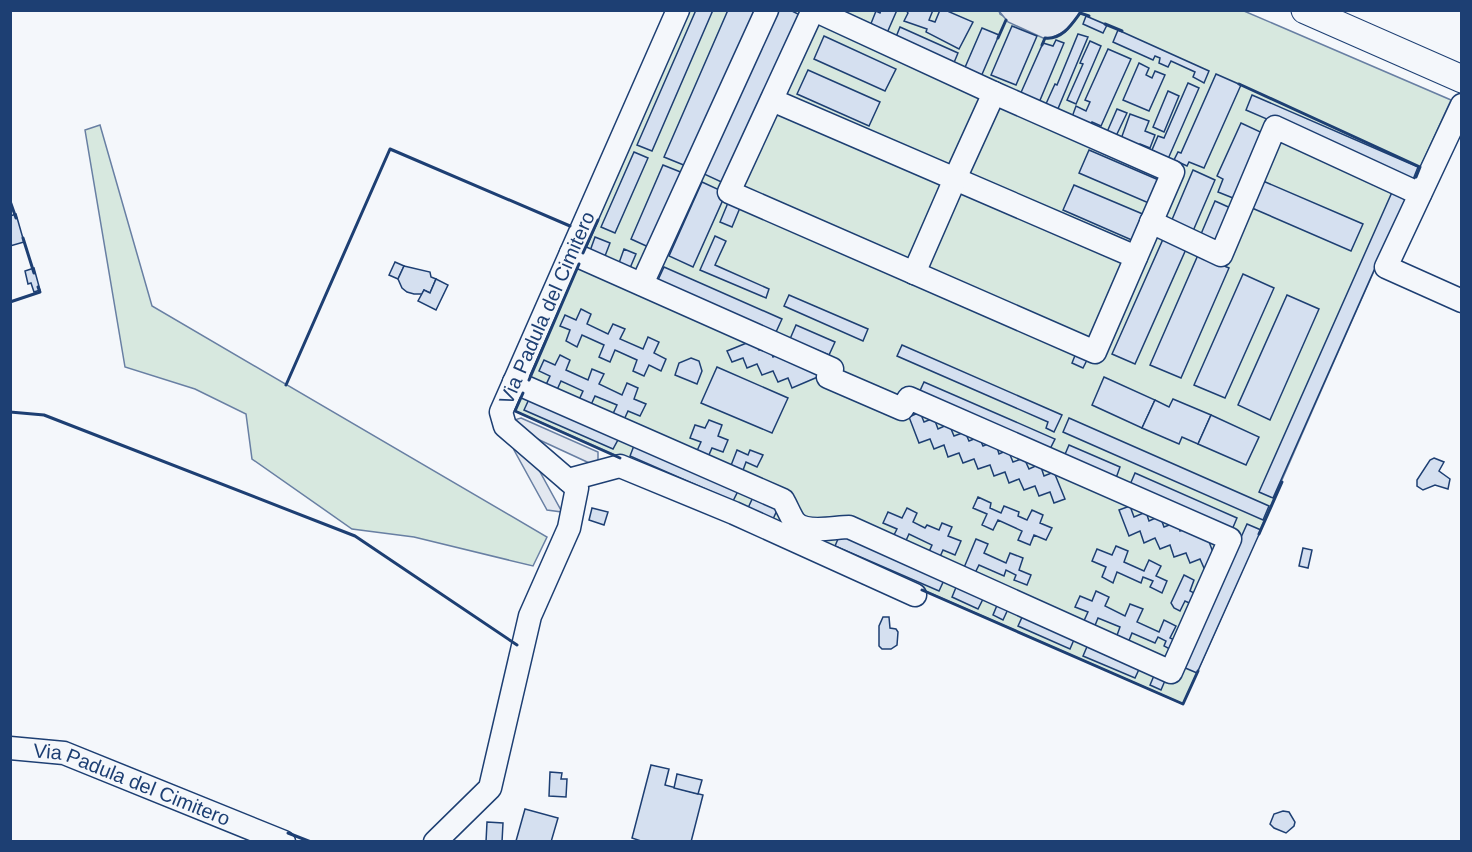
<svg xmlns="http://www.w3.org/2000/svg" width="1472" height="852" font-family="Arial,sans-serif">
	<rect width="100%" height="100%" fill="#f4f7fb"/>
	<!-- green -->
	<g fill="#d7e8df" stroke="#687fa3" stroke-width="1.5">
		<path d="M688 11H999L1000 14C1020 25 1044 47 1065 32 1071 27 1076 19 1080 13L1079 11H1244L1451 100C1359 300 1273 503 1183 704L515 411Z"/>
		<path d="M100 125 152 306 547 537 533 566 414 537 352 529 252 459 246 414 195 389 125 367 85 130Z"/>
	</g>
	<!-- parking -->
	<g fill="#e3e8f0" stroke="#687fa3" stroke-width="1.5">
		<path d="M1079 10 1080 13 1066 31 1051 38H1043L1008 22 999 11Z"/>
		<path d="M521 418 598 452V467L533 437 514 420Z"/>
		<path d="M514 450H528L562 512 547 510Z"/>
	</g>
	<!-- building -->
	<g fill="#d5e0f0" stroke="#1d3f73" stroke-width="1.5">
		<path d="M696 10H713L652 151 637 145Z"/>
		<path d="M728 10H759L691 168 664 157Z"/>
		<path d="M775 10H790L804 17 730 186 704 174Z"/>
		<path d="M881 10H897L887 33 870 26 876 11 880 13Z"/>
		<path d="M906 10H933L929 20 935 22 940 10H945L973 22 959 49 926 32 927 29 904 21 908 13Z"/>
		<path d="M1086 16 1107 25 1103 33 1083 24Z"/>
		<path d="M1012 26 1037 36 1016 85 991 75Z"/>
		<path d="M900 27 958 53 953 65 896 37Z"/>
		<path d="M982 28 999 35 980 79 963 72Z"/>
		<path d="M1118 30 1209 71 1204 83 1193 77 1195 72 1171 61 1168 67 1159 63 1160 58 1155 56 1153 60 1113 42Z"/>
		<path d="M1078 34 1088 37 1057 111 1045 106 1055 84 1057 85Z"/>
		<path d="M824 36 896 69 885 91 814 59Z"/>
		<path d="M1056 40 1064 43 1038 105 1019 97 1043 43 1053 46Z"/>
		<path d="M1090 41 1101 46 1076 104 1067 100 1083 64 1080 63Z"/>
		<path d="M1108 49 1131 59 1101 126 1092 122 1090 125 1072 117 1076 106 1086 111 1090 102 1085 100Z"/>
		<path d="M1139 63 1149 68 1146 75 1152 78 1155 71 1165 75 1149 111 1123 100Z"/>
		<path d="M808 70 880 102 869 126 797 94Z"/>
		<path d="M1216 74 1241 85 1204 168 1189 162 1187 166 1174 160 1178 152 1181 153Z"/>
		<path d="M1188 83 1199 88 1168 159 1152 150 1158 136 1164 138Z"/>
		<path d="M1168 91 1179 96 1164 132 1153 127Z"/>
		<path d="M1252 95 1418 167 1412 182 1246 110Z"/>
		<path d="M1117 109 1127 113 1116 136 1107 132Z"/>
		<path d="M1130 114 1149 121 1145 131 1155 135 1150 148 1140 144 1139 146 1121 139Z"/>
		<path d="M1241 123 1267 135 1238 200 1218 192 1223 179 1217 176Z"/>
		<path d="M1089 150 1161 181 1151 204 1079 173Z"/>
		<path d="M634 152 648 158 615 233 601 227Z"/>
		<path d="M663 165 688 175 655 250 631 239Z"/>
		<path d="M1193 170 1215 180 1193 231 1171 222Z"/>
		<path d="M1263 181 1363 224 1351 251 1252 208Z"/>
		<path d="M702 182 726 193 693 267 669 256Z"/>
		<path d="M1074 185 1145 215 1134 241 1063 210Z"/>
		<path d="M1393 190 1407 196 1273 498 1259 492Z"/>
		<path d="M730 198 742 203 732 227 720 222Z"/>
		<path d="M1215 201 1235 210 1221 242 1201 234Z"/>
		<path d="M16 214 24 242 10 246V216Z"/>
		<path d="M715 236 726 241 715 265 769 289 766 298 700 270Z"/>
		<path d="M595 237 610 243 605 256 590 251Z"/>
		<path d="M1164 237 1187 247 1135 364 1112 354Z"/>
		<path d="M624 249 636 254 630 268 619 263Z"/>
		<path d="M1198 255 1229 268 1181 378 1150 365Z"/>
		<path d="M395 262 404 266 398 279 389 275Z"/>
		<path d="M404 266 430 272 431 277 436 279 430 293 424 290 422 294H414L407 292 402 288 398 279Z"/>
		<path d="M664 267 782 319 776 332 658 280Z"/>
		<path d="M34 268 40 290 34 292 31 283 28 284 25 271Z"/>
		<path d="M1243 274 1274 288 1225 398 1194 385Z"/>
		<path d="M436 279 448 285 436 310 418 301 424 290 430 293Z"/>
		<path d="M789 295 868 329 863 341 784 306Z"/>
		<path d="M1287 295 1319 309 1270 420 1238 405Z"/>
		<path d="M581 309 591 314 587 324 608 334 613 324 625 329 620 339 643 349 648 337 659 342 654 353 666 359 661 371 649 365 644 376 633 371 637 360 615 350 610 362 599 357 604 345 582 335 577 347 566 341 570 330 560 326 565 315 576 320Z"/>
		<path d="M796 325 835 342 829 355 790 339Z"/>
		<path d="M754 340 759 350 769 346 773 357 785 352 820 376 792 388 788 378 778 382 773 371 762 375 757 364 747 368 743 358 732 362 727 351Z"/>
		<path d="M902 345 1062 415 1054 432 1046 428 1048 422 897 356Z"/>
		<path d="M1076 353 1088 358 1083 368 1072 363Z"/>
		<path d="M560 355 570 360 566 370 588 380 592 369 604 374 599 384 622 395 627 383 638 388 634 399 646 404 640 416 628 411 623 422 612 416 617 405 595 396 590 407 578 402 583 391 561 381 556 392 545 387 550 376 539 371 544 360 555 365Z"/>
		<path d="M691 358 699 361 702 371 697 384 675 375 679 363Z"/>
		<path d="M717 367 788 398 772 433 701 403Z"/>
		<path d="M1104 377 1155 400 1142 428 1092 405Z"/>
		<path d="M924 382 1055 439 1048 453 918 395Z"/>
		<path d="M530 397 620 436 613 449 524 410Z"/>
		<path d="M1173 399 1211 415 1198 444 1182 437 1179 444 1142 428 1155 400 1169 407Z"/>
		<path d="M920 412 924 422 934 418 938 429 949 424 954 436 965 432 969 441 979 437 983 446 995 441 999 454 1008 450 1013 462 1024 458 1029 469 1040 464 1044 476 1054 472 1065 499 1054 503 1050 492 1039 496 1035 486 1024 490 1019 479 1009 483 1005 472 994 476 990 465 978 469 974 459 963 463 959 453 948 457 944 445 934 449 930 439 919 443 909 417Z"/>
		<path d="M1211 415 1259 437 1246 465 1198 444Z"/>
		<path d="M1069 418 1269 506 1263 520 1063 432Z"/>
		<path d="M709 420 722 425 718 436 728 440 723 452 712 448 708 457 696 453 701 442 690 438 695 425 705 428Z"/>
		<path d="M635 443 739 489 733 501 630 456Z"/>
		<path d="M1069 445 1120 467 1115 481 1063 459Z"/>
		<path d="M737 450 748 455 750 450 763 455 757 467 746 462 742 473 730 468Z"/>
		<path d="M1434 458 1444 462 1439 471 1450 479 1448 489 1435 485 1423 490 1417 486V480L1430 460Z"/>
		<path d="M1135 473 1237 518 1231 532 1129 487Z"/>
		<path d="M754 495 779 506 773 519 748 508Z"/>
		<path d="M978 497 991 503 990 508 1001 513 1004 506 1019 512 1018 516 1027 520 1032 510 1043 515 1040 523 1052 528 1046 540 1034 535 1030 545 1018 540 1022 531 998 520 993 530 982 525 987 514 973 508Z"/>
		<path d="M1130 506 1134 517 1146 512 1149 521 1160 516 1164 527 1177 522 1180 531 1191 527 1205 531 1217 563 1204 568 1200 559 1190 563 1186 553 1174 557 1170 545 1160 549 1155 538 1144 543 1140 531 1129 536 1119 510Z"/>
		<path d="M592 508 608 512 604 525 589 520Z"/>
		<path d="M907 508 917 513 913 522 925 528 927 525 939 530 942 523 952 527 948 536 961 541 955 555 943 550 939 559 928 554 932 545 909 534 904 545 892 539 897 529 883 523 888 512 902 518Z"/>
		<path d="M1247 524 1261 530 1197 673 1183 667Z"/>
		<path d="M841 532 945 578 939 591 835 546Z"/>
		<path d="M976 539 988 544 984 553 1006 563 1010 553 1023 558 1019 570 1031 575 1027 585 1014 580 1016 575 1006 570 1004 576 979 565 974 575 963 570Z"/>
		<path d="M1116 546 1128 551 1124 562 1144 571 1149 560 1161 566 1156 576 1167 581 1162 593 1150 587 1153 581 1143 577 1141 583 1117 572 1113 583 1102 577 1106 567 1092 561 1097 549 1112 555Z"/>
		<path d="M1303 548 1312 550 1308 568 1299 566Z"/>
		<path d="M1184 575 1194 580 1190 591 1202 597 1198 607 1185 601 1180 611 1174 608 1171 603Z"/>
		<path d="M957 585 984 597 978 609 952 597Z"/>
		<path d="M1096 591 1109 597 1105 606 1125 616 1130 604 1143 609 1137 622 1159 632 1164 620 1176 626 1170 638 1181 643 1177 653 1164 646 1166 641 1158 637 1155 643 1132 633 1128 643 1116 638 1120 627 1098 618 1094 628 1083 623 1088 612 1075 607 1080 596 1092 601Z"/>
		<path d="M998 603 1009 607 1003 620 993 615Z"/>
		<path d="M1024 613 1076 635 1070 649 1018 626Z"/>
		<path d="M883 617H889L890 628 896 629 898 632 897 645 891 649H882L879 646V626Z"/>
		<path d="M1089 642 1141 665 1135 678 1083 656Z"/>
		<path d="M1156 671 1167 676 1161 690 1150 685Z"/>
		<path d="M651 765 669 769 665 785 703 795 691 842H644L632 838Z"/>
		<path d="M550 772 562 773 561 779H567L566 797 549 796Z"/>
		<path d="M677 774 702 780 698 794 674 788Z"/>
		<path d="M525 809 558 818 551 842 516 841Z"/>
		<path d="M1283 811 1289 812 1295 822 1294 826 1286 833 1274 828 1270 824 1274 814Z"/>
		<path d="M487 822 503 823 502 842H486Z"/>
	</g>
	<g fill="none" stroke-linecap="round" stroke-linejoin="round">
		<!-- minor casing -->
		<g stroke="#1d3f73" stroke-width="25">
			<g id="minor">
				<path d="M813 10 729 192 1095 352 1173 172 994 93 814 10"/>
				<path d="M772 100 1136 257"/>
				<path d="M1462 105 1386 267 1462 301"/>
				<path d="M958 172 994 93"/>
				<path d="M1151 222 1221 255 1275 127 1420 194"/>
				<path d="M914 273 955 179"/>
				<path d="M642 284 767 10"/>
				<path d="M514 382 783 500C787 507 790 515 794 521 804 535 834 527 849 527L1171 672 1230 539 909 398 902 409 828 377 832 369 571 253"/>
				<path d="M568 480 620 466 734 513 915 595"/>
				<path id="s1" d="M10 748 64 753 284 842"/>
				<path id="s2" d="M435 842 490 788 530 616 569 528 577 488 505 426 501 412 678 10"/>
			</g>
		</g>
		<!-- major casing -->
		<g stroke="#1d3f73" stroke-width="29">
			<path id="major" d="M1305 10 1462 79"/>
		</g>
		<!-- minor -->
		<use href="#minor" stroke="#f4f7fb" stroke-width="22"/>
		<!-- major -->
		<use href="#major" stroke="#f4f7fb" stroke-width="27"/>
		<!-- wall -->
		<g stroke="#1d3f73" stroke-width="3">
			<path d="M1105 24 1122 31"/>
			<path d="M998 38 1006 20"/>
			<path d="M1042 45 1045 38C1062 40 1072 24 1080 13L1089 16"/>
			<path d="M1239 84 1420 167 1416 177"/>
			<path d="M10 201 16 218"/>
			<path d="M23 238 34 273"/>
			<path d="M583 253 598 220"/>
			<path d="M10 302 40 292 38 287"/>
			<path d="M529 380 579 264"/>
			<path d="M286 385 390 149 570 226"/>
			<path d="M523 393 515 411 620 458"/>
			<path d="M10 412 44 415 355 536 517 645"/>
			<path d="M1259 534 1282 482"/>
			<path d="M922 590 1183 704 1198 671"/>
			<path d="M288 833 311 842"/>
		</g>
	</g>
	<g text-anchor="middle" stroke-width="4.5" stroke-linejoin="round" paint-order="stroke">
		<!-- street labels -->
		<g font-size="20" fill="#1d3f73" stroke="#f4f7fb">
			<text dy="7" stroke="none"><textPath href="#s2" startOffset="614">Via Padula del Cimitero</textPath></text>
			<text dy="7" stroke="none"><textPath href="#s1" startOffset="128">Via Padula del Cimitero</textPath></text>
		</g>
	</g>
	<!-- border -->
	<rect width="1472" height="852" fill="none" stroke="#1d3f73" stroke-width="24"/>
</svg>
